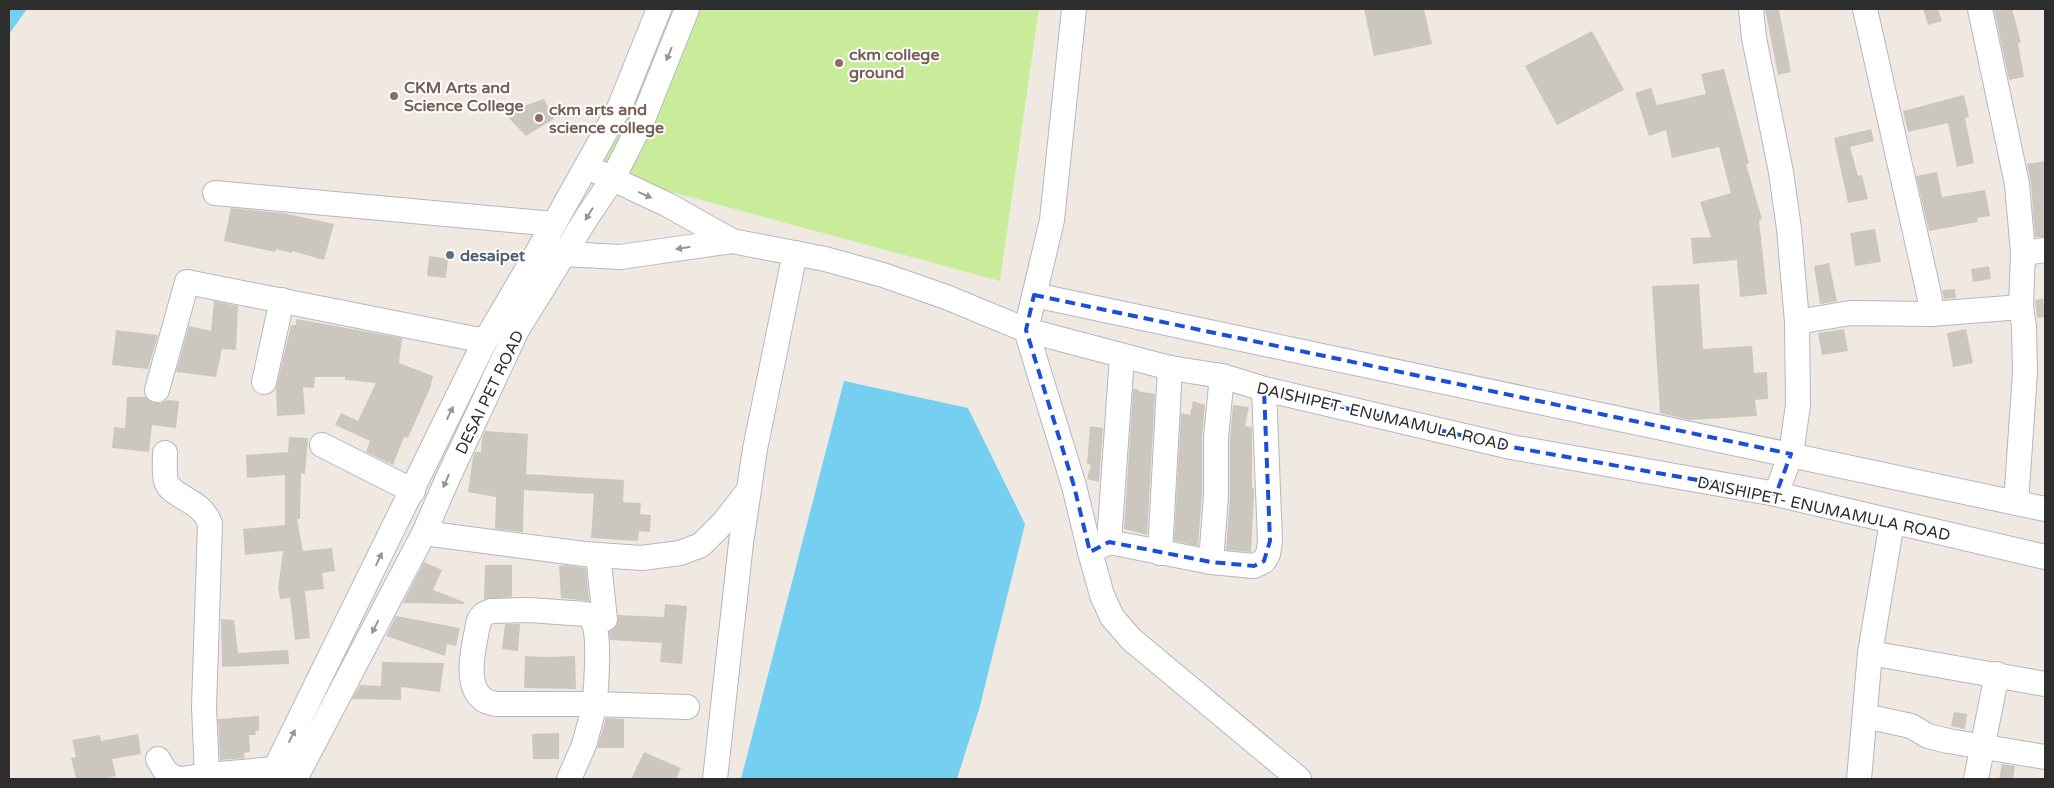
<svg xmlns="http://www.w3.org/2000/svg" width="2054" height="788" font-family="'Varela Round',sans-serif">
	<rect width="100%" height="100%" fill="#efe9e1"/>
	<!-- pitch -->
	<path fill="#c9ec9a" d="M671 9H1039L1000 281 591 170Z"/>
	<!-- water -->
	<g fill="#75cff0">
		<path d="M9 9H27L9 34Z"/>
		<path d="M844 381 968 408 1025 524 980 706 957 779H741Z"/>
	</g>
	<!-- building -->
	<g fill="#cbc7bf">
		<path d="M1364 9H1424L1432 44 1374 56Z"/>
		<path d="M1765 9H1779L1791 72 1778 75Z"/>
		<path d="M1923 9H1938L1942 21 1928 25Z"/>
		<path d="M1994 9H2012L2021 42 2018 43 2024 77 2009 80Z"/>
		<path d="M1592 31 1624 90 1557 125 1525 66Z"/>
		<path d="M1724 69 1749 163 1746 164 1762 219 1759 220 1767 294 1740 297 1737 260 1693 264 1691 238 1711 237 1700 202 1731 193 1719 147 1672 158 1666 130 1649 136 1635 93 1651 88 1657 105 1706 94 1701 74Z"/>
		<path d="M1964 95 1969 117 1965 118 1974 163 1957 167 1948 123 1908 132 1903 111Z"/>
		<path d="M544 99 554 119 526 136 504 113Z"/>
		<path d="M1871 129 1874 141 1850 147 1858 176 1862 175 1868 199 1848 203 1834 138Z"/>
		<path d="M2045 161V237H2035L2031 183 2027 164Z"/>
		<path d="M1937 172 1942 197 1985 190 1990 216 1977 218 1978 222 1929 231 1916 176Z"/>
		<path d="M231 208 283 213 334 224 324 260 292 251V253L276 249 275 252 224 241Z"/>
		<path d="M1875 229 1881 262 1855 266 1850 233Z"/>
		<path d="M429 256 448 259 446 278 427 276Z"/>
		<path d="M1829 263 1837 301 1820 304 1814 266Z"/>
		<path d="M1989 266 1991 279 1973 282 1971 269Z"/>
		<path d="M1699 284 1703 349 1752 346 1754 373 1767 372 1768 399 1755 400 1757 416 1690 420 1660 413 1652 286Z"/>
		<path d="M1955 289 1956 298 1944 299 1942 290Z"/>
		<path d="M2043 299 2045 317 2037 318 2035 300Z"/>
		<path d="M214 301 238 306 236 350 222 349 216 377 176 372 189 326 211 331Z"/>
		<path d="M296 319 402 338 399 363 433 376 430 388 408 438 404 437 393 465 366 452 370 441 335 425 341 413 358 421 376 383 345 380V377H315L314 388 303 387 305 414 277 416 276 388 291 325H296Z"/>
		<path d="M1844 329 1848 351 1822 355 1818 333Z"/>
		<path d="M1966 329 1973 363 1953 367 1947 333Z"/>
		<path d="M116 330 158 335 148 369 112 365Z"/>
		<path d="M1133 389H1138V391L1155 394 1147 535 1124 529Z"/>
		<path d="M127 397H146L154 403H161L167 400 179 401 176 428 152 425 149 452 112 448 114 427 125 428Z"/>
		<path d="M1193 401 1205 405 1202 437V494L1198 546 1174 541 1181 413 1190 415Z"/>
		<path d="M1233 405 1249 407 1245 426 1252 427V488H1254V493L1251 552 1226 550 1230 495V438Z"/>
		<path d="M1090 426 1103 428 1099 482 1087 479 1091 465 1087 464Z"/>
		<path d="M485 431 528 434 526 474 624 480 623 502 641 503 640 514 651 515 650 532 639 531 638 541 591 538 594 494 524 490 523 532 495 529 496 497 468 492 473 457 475 452H481L482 438Z"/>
		<path d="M289 437 308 438 305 474 301 473 300 519H297L303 551 332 548 335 571 322 573 324 589 305 591 310 638 295 640 290 598 280 599 278 588 283 551 245 555 243 529 285 525V475L247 478 246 455 288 452Z"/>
		<path d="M424 562 442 570 433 590 464 602V604L403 603Z"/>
		<path d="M485 565H512V597L484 599Z"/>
		<path d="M565 565 586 568 589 601 561 598 559 566Z"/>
		<path d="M665 604 687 606 682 664 660 662 662 643 610 640 609 632 617 625 618 615 664 617Z"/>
		<path d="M396 616 460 628 456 646 447 644 445 656 386 636Z"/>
		<path d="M221 619 234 620 238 653 288 650 289 664 222 667Z"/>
		<path d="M505 624H520L518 651 502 649Z"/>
		<path d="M525 656 547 657 575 656 576 689 524 688Z"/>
		<path d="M382 662 444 663 440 692 401 687V700L352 699 360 685 381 686Z"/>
		<path d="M1954 712 1967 714 1965 729 1951 726Z"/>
		<path d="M259 716V731H255L256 735H249L250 752 244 753 245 758 220 760 218 719Z"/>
		<path d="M606 718 624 719V748H597Z"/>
		<path d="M559 733V759H533L532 734Z"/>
		<path d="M138 734 141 754 112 759 116 776 104 779H76L71 758 76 757 72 740 100 735 101 741Z"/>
		<path d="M644 752 681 768 676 779H631Z"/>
		<path d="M2002 764 2015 766 2013 779H1999Z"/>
	</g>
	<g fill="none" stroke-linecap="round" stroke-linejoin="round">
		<!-- minor casing -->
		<g stroke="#b4b7c1" stroke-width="26">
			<g id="minor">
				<path d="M1074 9 1052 220 1026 330 1074 486 1090 552 1102 595 1112 617 1131 639 1299 779"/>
				<path d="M1751 9 1754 38 1781 172 1789 229 1797 322 1798 405 1791 454 1776 494"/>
				<path d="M1980 9 2017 184 2023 253 2021 307 2024 327 2025 372 2016 503"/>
				<path d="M598 172 668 205 732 241"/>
				<path d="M215 193 554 224"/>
				<path d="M542 244 564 254 620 257 732 241 825 259 883 275 946 297 1026 330 1170 368 1222 376 1264 389 1511 447 1776 494 2045 557"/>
				<path d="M2023 253 2045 250"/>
				<path d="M1034 295 2045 509"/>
				<path d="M1931 314 2021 307"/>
				<path d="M1797 322 1850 313 1931 314 1930 299 1865 9"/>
				<path d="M264 382 282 300"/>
				<path d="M157 390 187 282 485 341"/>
				<path d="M322 445 413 491"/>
				<path d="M165 453C165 461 164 472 166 481 171 498 202 499 210 524L204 707 207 775"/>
				<path d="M424 533 584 554 642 558 680 553 701 545 724 522 749 490"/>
				<path d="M1109 542 1122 356"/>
				<path d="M1090 552 1109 542 1211 562 1254 566 1264 561 1268 554 1270 541 1264 389"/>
				<path d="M1160 553 1170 368"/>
				<path d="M598 555 605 619"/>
				<path d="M1211 562 1216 495V437L1222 376"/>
				<path d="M1870 653 2045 684"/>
				<path d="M1865 716 1911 726 1928 736 1948 741 2045 757"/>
				<path d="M158 759C164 770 168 777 181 779"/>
				<path d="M182 779 207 775 275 769"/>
				<path d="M270 779 485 341 554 224 620 106 659 9"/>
				<path d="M295 779 424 533 447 480 517 330 587 217 612 180 643 119 687 9"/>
				<path d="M569 779 584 745 594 708C596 691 601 633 592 620 591 617 588 616 586 614L529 610 491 611 484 614 479 620C475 642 462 685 484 700 487 702 492 703 496 704H594L687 707"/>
				<path d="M715 779 741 543 755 449 795 253"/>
				<path d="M1859 779 1870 653 1892 522"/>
				<path d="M1976 779 1997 674"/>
			</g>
		</g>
		<!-- minor -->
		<use href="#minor" stroke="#fff" stroke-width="24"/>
	</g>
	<!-- one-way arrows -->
	<defs><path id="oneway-solid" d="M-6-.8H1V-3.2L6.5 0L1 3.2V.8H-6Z" transform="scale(1.25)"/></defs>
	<g fill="#969696">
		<use href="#oneway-solid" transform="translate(669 54) rotate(112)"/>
		<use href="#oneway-solid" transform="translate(645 195) rotate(24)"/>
		<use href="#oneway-solid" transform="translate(589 214) rotate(122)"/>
		<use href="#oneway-solid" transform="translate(683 248) rotate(171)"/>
		<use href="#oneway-solid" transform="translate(450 413) rotate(-64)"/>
		<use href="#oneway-solid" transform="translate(446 481) rotate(114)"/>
		<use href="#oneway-solid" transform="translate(379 559) rotate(-64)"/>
		<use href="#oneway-solid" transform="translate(375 627) rotate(117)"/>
		<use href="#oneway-solid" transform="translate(292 736) rotate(-64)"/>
	</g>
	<!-- marked area -->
	<path fill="none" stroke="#1d4ed8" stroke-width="4" stroke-dasharray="10 6" stroke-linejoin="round" d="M1034 295 1791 454 1776 494 1511 447 1264 389 1270 541 1264 561 1254 566 1211 562 1109 542 1090 552 1074 486 1026 330Z"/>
	<!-- markers -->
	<g fill="#8d6e63" stroke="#fff" stroke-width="2">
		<circle cx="839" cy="63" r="5"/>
		<circle cx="394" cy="96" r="5"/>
		<circle cx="539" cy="118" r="5"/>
	</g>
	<circle fill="#5c6f8a" stroke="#fff" stroke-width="2" cx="450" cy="255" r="5"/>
	<g text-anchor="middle" stroke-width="4" stroke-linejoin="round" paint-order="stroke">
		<!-- education labels -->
		<g font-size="16" font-weight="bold" fill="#785e54" stroke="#fff" text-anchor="start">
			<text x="849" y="60">ckm college<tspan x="849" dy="18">ground</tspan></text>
			<text x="404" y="93">CKM Arts and<tspan x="404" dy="18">Science College</tspan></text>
			<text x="549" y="115">ckm arts and<tspan x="549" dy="18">science college</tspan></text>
		</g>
		<!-- service labels -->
		<g font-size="16" font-weight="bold" fill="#4e5e75" stroke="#fff" text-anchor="start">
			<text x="460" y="261">desaipet</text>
		</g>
		<!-- street labels -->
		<g font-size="16" fill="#2e2e2e" stroke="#fff">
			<text transform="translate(489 392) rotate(-64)" y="6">DESAI PET ROAD</text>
			<text transform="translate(1383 416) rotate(13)" y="6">DAISHIPET- ENUMAMULA ROAD</text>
			<text transform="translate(1824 508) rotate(12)" y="6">DAISHIPET- ENUMAMULA ROAD</text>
		</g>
	</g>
	<!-- border -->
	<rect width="2054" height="788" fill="none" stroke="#2e2e2e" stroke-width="20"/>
</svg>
